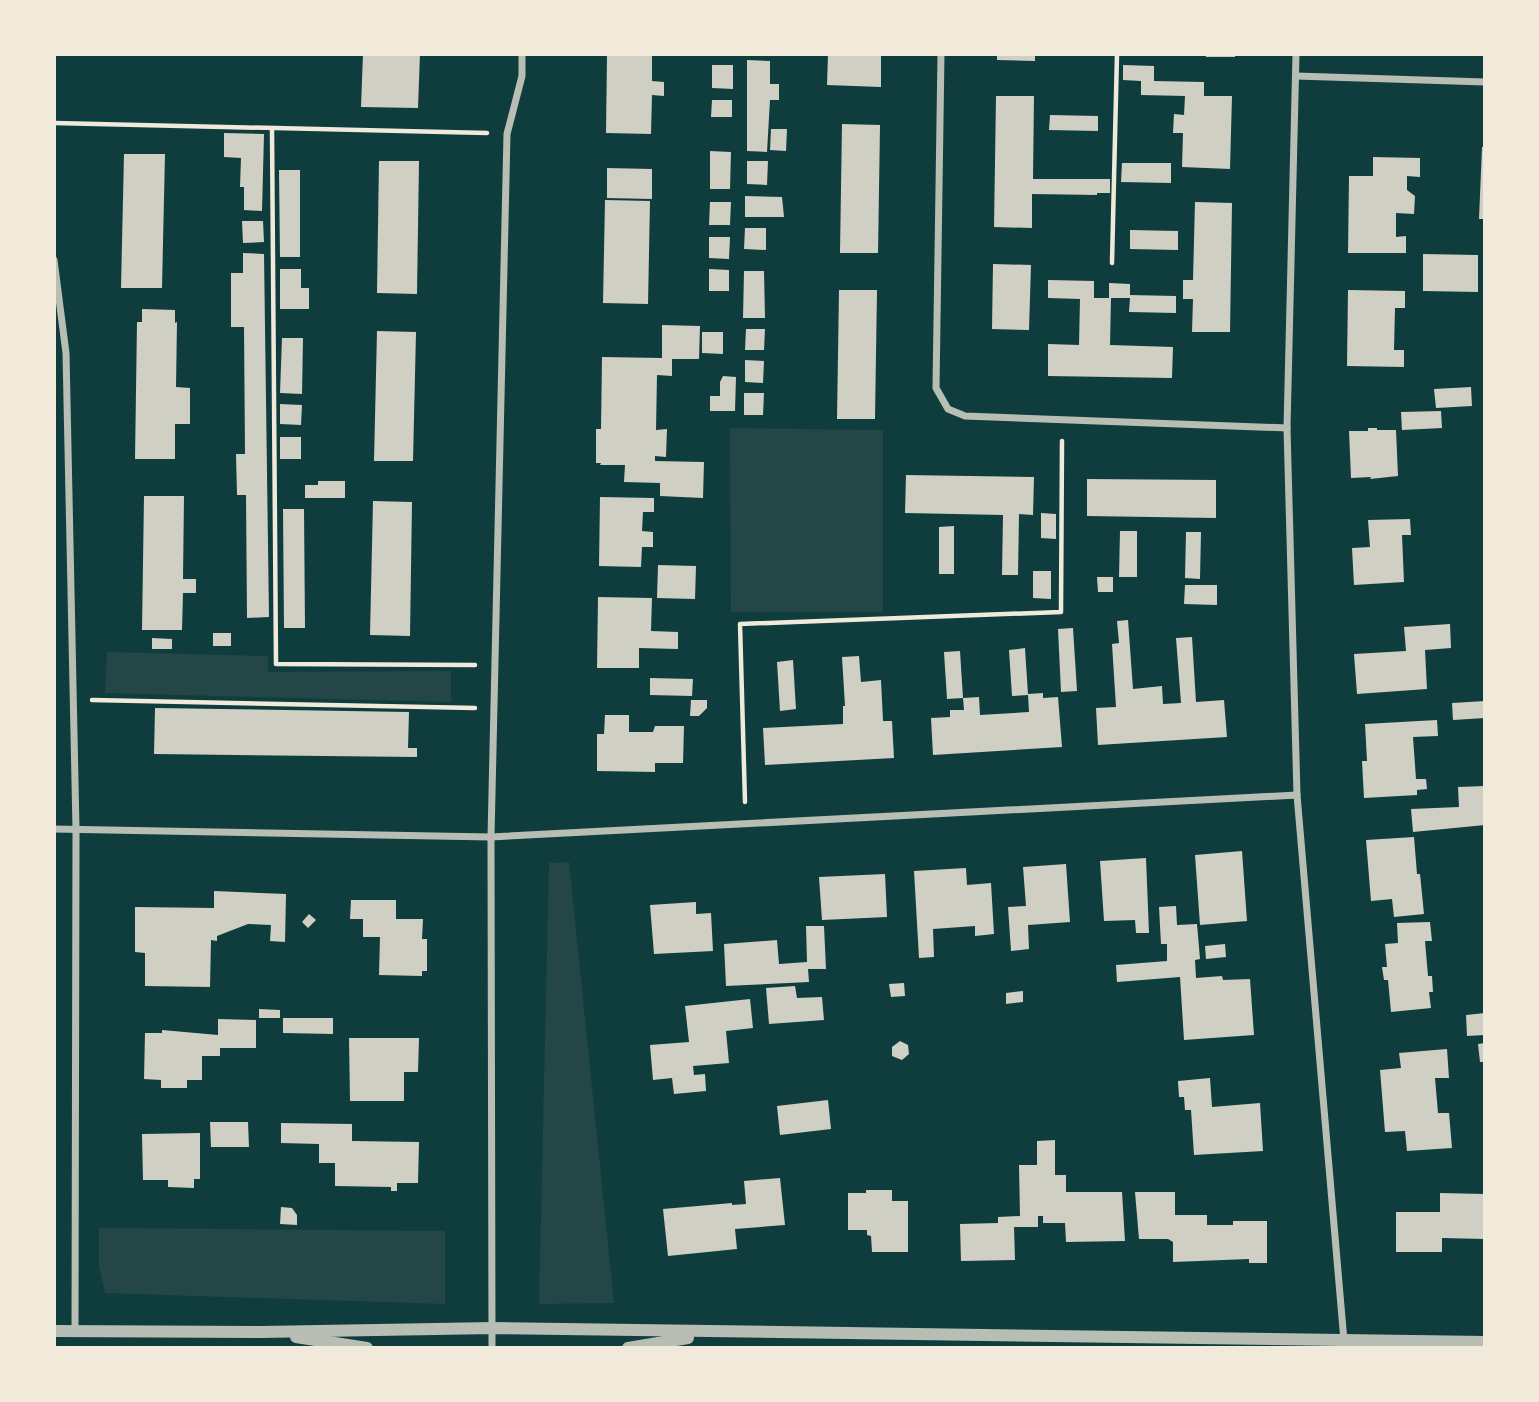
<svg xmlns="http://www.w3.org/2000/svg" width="1539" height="1402" font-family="'PT Sans Narrow',sans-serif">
	<rect width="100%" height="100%" fill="#0f3d3e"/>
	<!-- green -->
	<g fill="#244646">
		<path d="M730 428 883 430V612H731Z"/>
		<path d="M107 652 268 656V672L451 671V702L105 693Z"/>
		<path d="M569 862 614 1303 539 1304 549 863Z"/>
		<path d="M99 1228 445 1231V1304L105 1293 99 1266Z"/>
	</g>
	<!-- building -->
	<g fill="#cfcfc3">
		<path d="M363 54H420L418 108 361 107Z"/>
		<path d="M607 54H652V81L664 82V96L652 95 651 134 606 133Z"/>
		<path d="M828 54H881V87L827 85Z"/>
		<path d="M997 54H1035V61L997 60Z"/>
		<rect x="1206" y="54" width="29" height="3"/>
		<path d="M747 60 770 61V84H779V100H770L767 152 747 151Z"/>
		<path d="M712 65H733V89L712 88Z"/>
		<path d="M1123 65 1154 66V81L1204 82V96H1232L1230 169 1182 167 1183 133H1173L1174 114 1184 115 1185 96 1141 95V81L1123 80Z"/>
		<path d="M996 96H1034L1033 179H1110V193H1097V195L1032 194V228L994 227Z"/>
		<path d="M712 100H732V117H711Z"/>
		<path d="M1050 115 1098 116V131L1049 130Z"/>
		<path d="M842 124 880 125 878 253H840Z"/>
		<path d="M771 129H787L786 151 770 150Z"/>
		<path d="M224 133 264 134 262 211 244 210V187H240L241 158 224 157Z"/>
		<path d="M1482 147H1485V219H1479Z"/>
		<path d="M710 151 731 152 730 189H710Z"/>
		<path d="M124 154H165L162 288H121Z"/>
		<path d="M1373 157 1420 158V177L1407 176V190L1415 196 1414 214 1396 213V237L1406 236V253H1348L1349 176H1373Z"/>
		<path d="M379 161H419L417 294 377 293Z"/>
		<path d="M747 161H768L767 185 747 184Z"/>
		<path d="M1122 163H1171V183L1121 182Z"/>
		<path d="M607 168 652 169V199L607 198Z"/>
		<path d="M279 170H300V257H280Z"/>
		<path d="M745 196 782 197 784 217H745Z"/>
		<path d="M605 200 650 201 648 304 603 303Z"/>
		<path d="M710 202H731L730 225H709Z"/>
		<path d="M1195 202 1232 203 1230 332H1192L1193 299H1183V280H1193Z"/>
		<path d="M242 221H263L264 242 243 243Z"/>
		<path d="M745 228H766V250L744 249Z"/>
		<path d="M1130 230 1178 231V250L1130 249Z"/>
		<path d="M709 237H730L729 259 709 258Z"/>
		<path d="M243 253 264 254 269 617 247 618 246 495H237L236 454H245L244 327H231V273H243Z"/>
		<path d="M1423 254 1478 255V292L1423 291Z"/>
		<path d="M993 264 1031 265 1029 330 992 329Z"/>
		<path d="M280 269H301V288H309V309H280Z"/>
		<path d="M709 269 729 270V291H709Z"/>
		<path d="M744 271H764L765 318H743Z"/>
		<path d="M1048 280 1094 281V298H1109V283L1130 284V295L1176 296V313L1129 312 1130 298H1111L1110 345 1173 347 1172 378 1048 376V344L1079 345 1080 299 1048 298Z"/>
		<path d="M839 290H877L875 419H837Z"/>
		<path d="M1348 290 1405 291V308H1395L1394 350H1404V367L1347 366Z"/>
		<path d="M142 309 175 310V323L177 322 176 387 190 388V424H175V459H135L137 322H142Z"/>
		<path d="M662 325 700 326 699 359H672V376L657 375 656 430 667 429 666 457 655 456V461L704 462 703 498 660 496V483L624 482 625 465H600L601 463H596V429H601L602 357 662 358Z"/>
		<path d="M746 329H765L764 350H745Z"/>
		<path d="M377 331 416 332 413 461H374Z"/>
		<path d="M702 332H723V354L702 353Z"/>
		<path d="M282 338H303L302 394 280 393Z"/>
		<path d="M745 360 764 361 763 383 745 382Z"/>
		<path d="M723 376 736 377 735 411H710V396H720V382Z"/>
		<path d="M1471 387 1472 406 1436 408 1434 389Z"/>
		<path d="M744 393H764L763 415H744Z"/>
		<path d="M280 404 302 405 301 425 280 424Z"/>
		<path d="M1441 411 1442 428 1402 430 1401 412Z"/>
		<path d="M1368 428H1377V430H1396L1398 476 1370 479 1371 477 1351 478 1349 431H1368Z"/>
		<rect x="280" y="437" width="21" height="22"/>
		<path d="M906 475 1034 477 1033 515 1019 514 1018 575H1002L1003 515 905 513Z"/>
		<path d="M1087 479 1216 480V518L1087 516Z"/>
		<path d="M318 481H345V498H305V485H318Z"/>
		<path d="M144 496H184L183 579H196V593H183L182 630H142Z"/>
		<path d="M600 497 654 498V512H643L642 531 653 532V547H642L641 567 599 566Z"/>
		<path d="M373 501 412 502 410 636 370 635Z"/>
		<path d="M283 509H304L305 628H284Z"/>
		<path d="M1041 513 1056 514V539L1041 538Z"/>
		<path d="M1410 519 1411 535H1402L1404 582 1354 585 1352 548 1370 547 1368 520Z"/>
		<path d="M954 526V574H939V527Z"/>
		<path d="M1120 531H1137V577H1119Z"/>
		<path d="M1186 532H1201L1200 579 1185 578Z"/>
		<path d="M658 565 696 566 695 599 657 598Z"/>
		<path d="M1033 571H1051V599L1033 598Z"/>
		<path d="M1097 577H1113V592H1098Z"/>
		<path d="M1185 585H1217V605L1184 604Z"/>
		<path d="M598 597 652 598 651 631 678 632V649L639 648V668H597Z"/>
		<path d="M1128 620 1133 689 1162 686 1163 704 1181 703 1176 638 1192 637 1196 702 1224 700 1227 737 1098 745 1096 708 1116 707 1112 644 1119 643 1117 621Z"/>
		<path d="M1450 624 1451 648 1425 650 1427 689 1357 694 1354 654 1406 651 1404 627Z"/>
		<path d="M1073 628 1077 691 1061 692 1058 629Z"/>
		<rect x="213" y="633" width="18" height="13"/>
		<path d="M152 638 172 639V649H152Z"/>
		<path d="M1025 648 1028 695 1012 696 1009 650Z"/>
		<path d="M960 651 963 698 947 699 944 652Z"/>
		<path d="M859 656 861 682 881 680 883 721H892L894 758 765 765 763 728 843 724V706H845L842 657Z"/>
		<path d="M793 660 796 709 780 711 777 662Z"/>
		<path d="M650 678 693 679 692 696 650 695Z"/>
		<path d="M1043 693V698L1058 697 1062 747 933 755 931 718 950 717V710H964L963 698 979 697 980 715 997 714 1029 712 1028 694Z"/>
		<path d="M691 700H707V708L699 716H690Z"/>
		<path d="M1485 701V718L1453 720 1452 703Z"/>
		<path d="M155 708 409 712 408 748H417V757L154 754Z"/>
		<path d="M605 715H629V732H653L655 726H684L683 763H655V772L597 771V734H604Z"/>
		<path d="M1437 720 1438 736 1413 737 1416 779H1426L1427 789 1417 790V795L1364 798 1362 761H1367L1365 724Z"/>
		<path d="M1485 786V825L1413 832 1411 809 1459 807 1458 787Z"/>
		<path d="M1414 837 1417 874H1420L1424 914 1394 917 1392 899 1371 901 1366 840Z"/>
		<path d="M1242 851 1247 921 1200 925 1195 855Z"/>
		<path d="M1146 858 1149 933H1136L1135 920 1104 921 1100 861Z"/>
		<path d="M1066 864 1070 922 1028 925 1029 949 1011 951 1008 907 1026 906 1023 867Z"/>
		<path d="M966 868 967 885 991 883 994 934 975 936V926L933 929 934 957 919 958 914 871Z"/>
		<path d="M885 874 887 917 822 920 819 877Z"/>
		<path d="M214 891 286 894 285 942 270 941 271 925 248 924 217 936V941L211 940 210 987 145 986V953L135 952V907L214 908Z"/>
		<path d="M351 900H396V919H423L422 939H427V971H422V976L379 975 380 937H363V919H350Z"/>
		<path d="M696 902V914L711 913 713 951 654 954 650 905Z"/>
		<path d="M1176 906 1177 925 1197 924 1200 959 1195 960 1196 978 1222 976 1223 980 1250 979 1254 1035 1184 1040 1180 977 1117 982 1116 965 1167 961V944H1161L1159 907Z"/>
		<path d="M309 914 316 920 308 928 302 922Z"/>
		<path d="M1430 922 1432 941H1425L1428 976H1432L1433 992H1429L1431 1008 1391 1012 1388 980H1384L1382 967H1387L1385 944 1398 943 1397 923Z"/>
		<path d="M806 926H824L826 969H808L809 982 726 986 724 944 777 940 779 964 807 962Z"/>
		<path d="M1225 944 1226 957 1206 959 1205 946Z"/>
		<path d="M904 983 905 996 891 997 889 984Z"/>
		<path d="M795 986 797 998 822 997 824 1020 769 1024 766 988Z"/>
		<path d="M1023 991V1002L1006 1004V993Z"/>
		<path d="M750 999 753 1028 726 1031 729 1063 693 1066 694 1075 705 1074 706 1091 674 1094 672 1078 653 1080 650 1045 689 1042 685 1006Z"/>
		<path d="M259 1009 280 1010V1018H259Z"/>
		<path d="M1485 1013V1035L1467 1036 1466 1015Z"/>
		<path d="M283 1018H333V1034L283 1033Z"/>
		<path d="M218 1019 256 1020V1048H220V1056H202V1080H187V1088H161V1080L144 1079 145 1033H162V1030L218 1035Z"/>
		<path d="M349 1038H419L418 1072H404V1101H350Z"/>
		<path d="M900 1041 908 1045 909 1054 902 1060 892 1056V1047Z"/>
		<path d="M1485 1043V1062H1480L1478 1044Z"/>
		<path d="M1447 1049 1449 1078H1435L1438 1113H1449L1452 1148 1407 1151 1405 1131 1385 1132 1380 1070 1401 1068 1399 1053Z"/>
		<path d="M1210 1078 1212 1107 1260 1103 1263 1151 1194 1155 1191 1110H1185L1184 1097H1179L1178 1081Z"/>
		<path d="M828 1100 831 1129 780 1135 777 1106Z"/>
		<path d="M210 1122H248L249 1147H211Z"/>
		<path d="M281 1123 352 1124V1141L419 1142 418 1183H397V1191H391V1187L335 1186V1163H319V1144L281 1143Z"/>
		<path d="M200 1133V1179H194V1188L168 1187V1180H143L142 1134Z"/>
		<path d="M1055 1140V1175H1066V1192H1122L1125 1241 1066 1242 1065 1223H1043V1216H1038V1227H1014L1015 1260 961 1261 960 1224 998 1223V1217L1020 1216 1019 1165H1037V1141Z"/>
		<path d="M780 1178 785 1225 735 1229 737 1249 668 1256 663 1209 732 1203V1205L746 1204 744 1181Z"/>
		<path d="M866 1190H892V1201H908V1252H872L871 1236 867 1235V1230H848V1193H866Z"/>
		<path d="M1135 1192H1175V1215H1207V1225H1233V1221H1267V1263H1249V1259L1173 1262V1242L1168 1239H1139Z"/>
		<path d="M1440 1193 1485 1194V1239L1442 1238V1252H1396V1212H1440Z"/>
		<path d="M281 1207 292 1208 297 1215V1225L280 1224Z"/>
	</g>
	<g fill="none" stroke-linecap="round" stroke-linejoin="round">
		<!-- path -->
		<g stroke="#f1e9da" stroke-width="4.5">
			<path d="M54 123 487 133"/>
			<path d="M272 129 276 664 475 665"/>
			<path d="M1112 263 1117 54"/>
			<path d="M92 700 475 708"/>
			<path d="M745 802 740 624 1061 612 1062 441"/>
		</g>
		<!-- minor -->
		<g stroke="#b8beb3" stroke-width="7">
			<path d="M941 54 936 388 948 409 965 416 1287 428"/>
			<path d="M1296 54 1287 428 1297 795 1344 1341"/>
			<path d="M1296 76 1485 82"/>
			<path d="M54 260 66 353 76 829 75 1331"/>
			<path d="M54 829 491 837 1297 795"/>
			<path d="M492 1348 491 837 507 134 522 76V54"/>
		</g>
		<!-- tertiary -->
		<g stroke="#b8beb3" stroke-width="12">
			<path d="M54 1331 261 1332 493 1328 1485 1342"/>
			<path d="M296 1337 367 1348"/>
			<path d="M628 1348 688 1338"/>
		</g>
	</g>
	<!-- border -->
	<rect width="1539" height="1402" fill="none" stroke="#f1e9da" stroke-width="112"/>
</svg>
